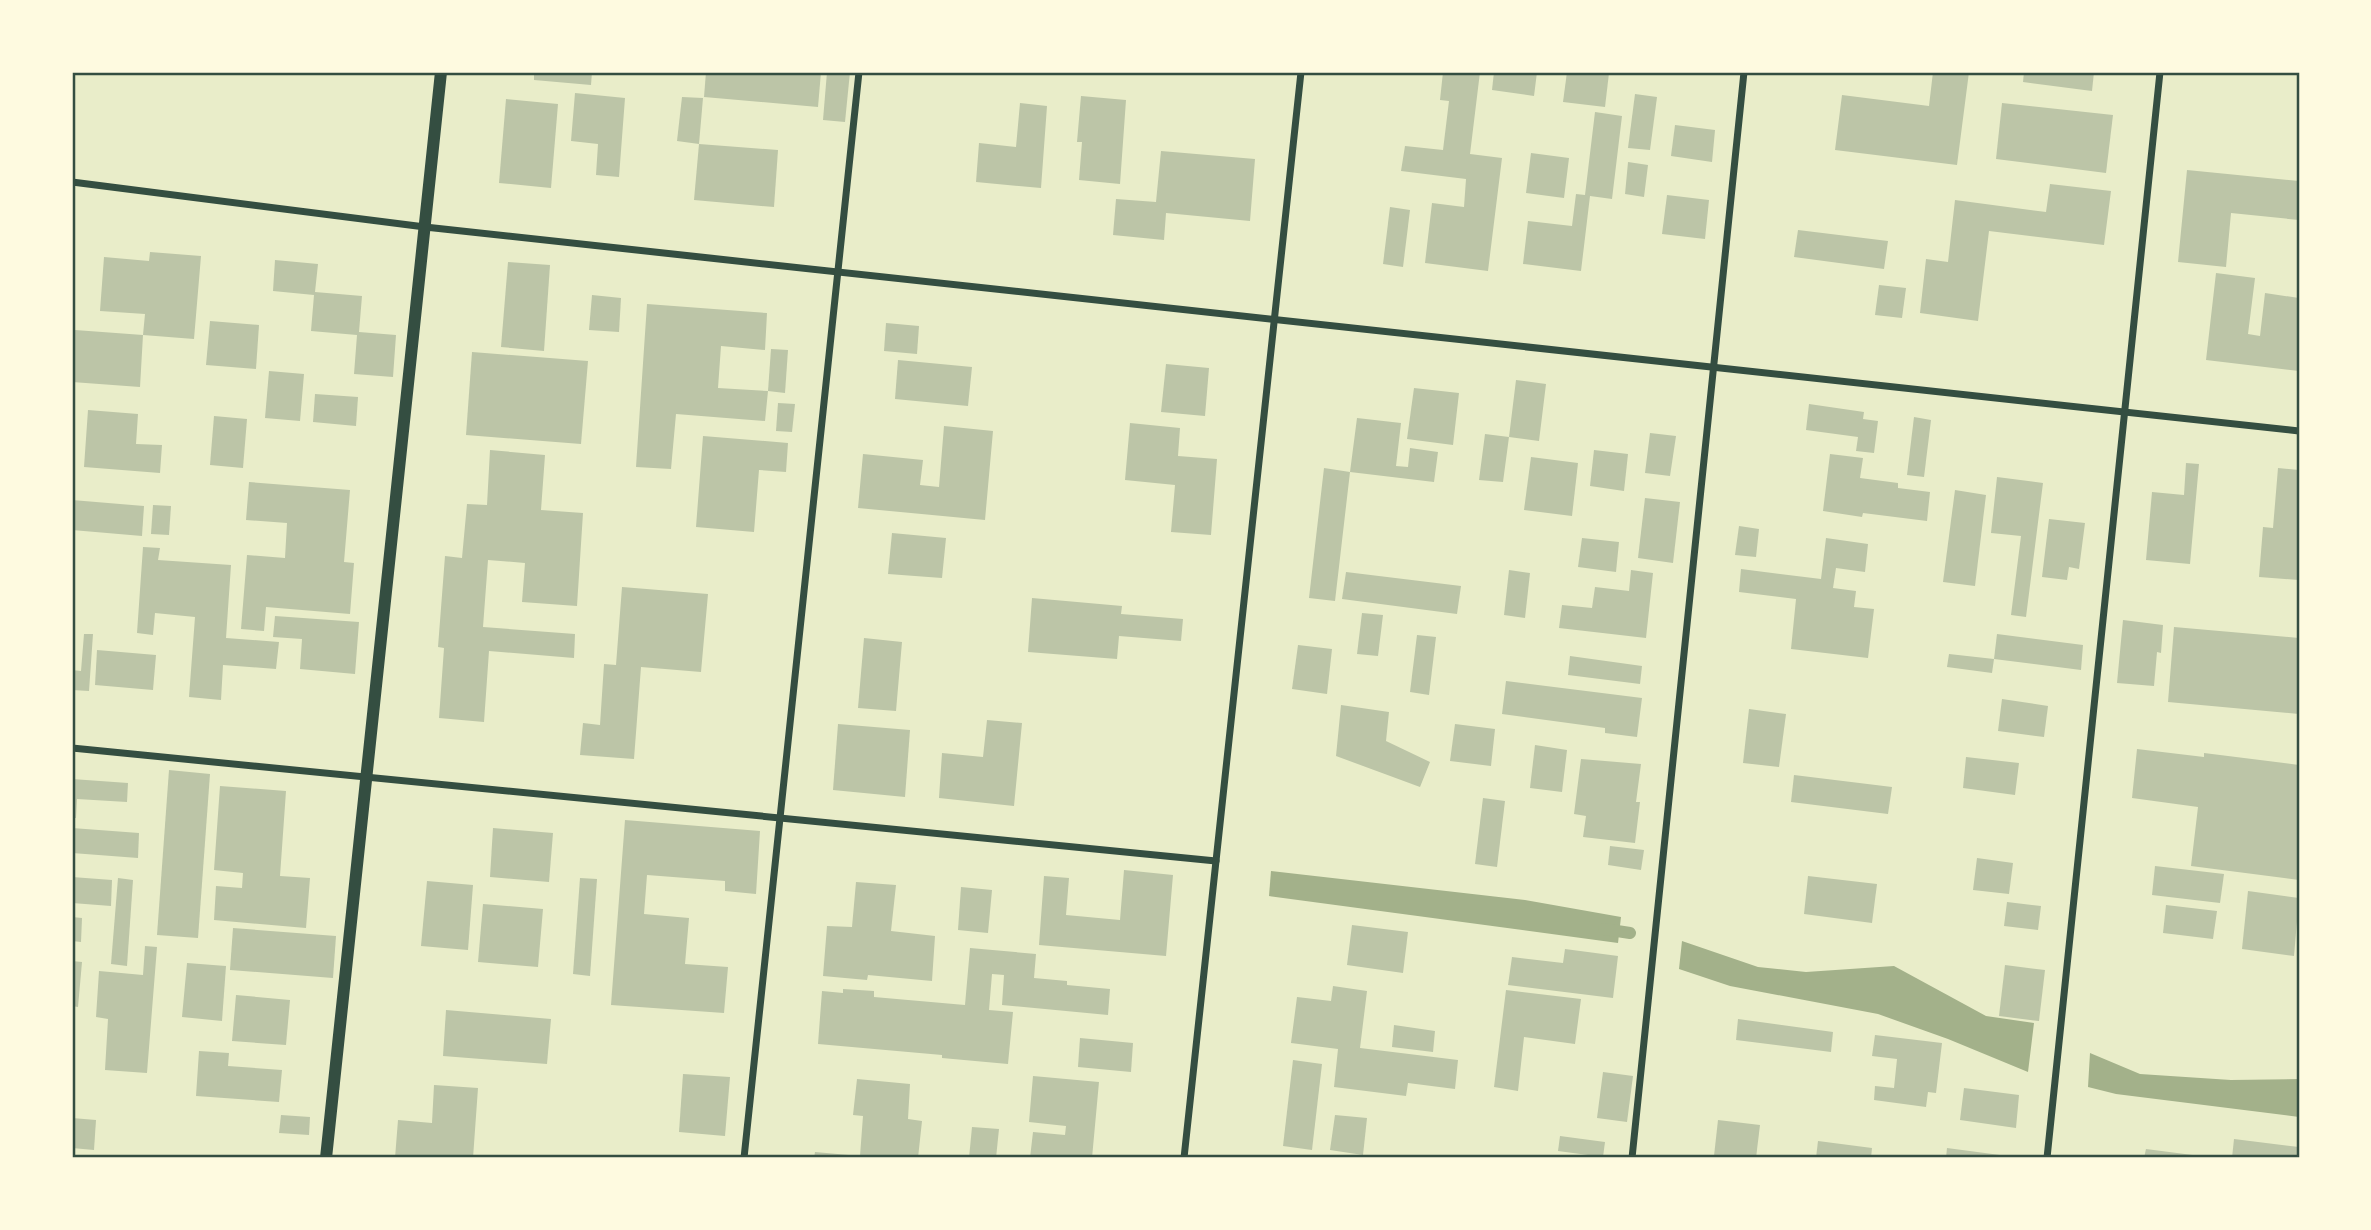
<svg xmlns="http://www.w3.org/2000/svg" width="2371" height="1230" font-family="Spectral,serif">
	<rect width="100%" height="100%" fill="#e9edc9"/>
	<!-- water -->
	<g fill="#a3b18a">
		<path d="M1271 871 1525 900 1621 917 1618 943 1269 896Z"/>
		<path d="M1682 941 1758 967 1806 972 1894 966 1986 1016 2034 1023 2028 1072 1948 1039 1878 1014 1730 986 1679 969Z"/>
		<path d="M2090 1053 2140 1074 2231 1080 2299 1079V1117L2116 1094 2088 1087Z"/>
	</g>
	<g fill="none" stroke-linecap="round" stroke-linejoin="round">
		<!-- stream -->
		<path stroke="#a3b18a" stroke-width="12" d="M1604 929 1630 933"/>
	</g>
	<!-- building -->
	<g fill="#bcc5a7">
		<path d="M534 72H592L591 85 534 80Z"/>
		<path d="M706 72H821L818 107 704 97Z"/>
		<path d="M827 72H850L845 122 823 120Z"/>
		<path d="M1443 72H1480L1470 154 1502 158 1488 271 1425 263 1432 203 1464 207 1466 179 1401 171 1405 146 1443 150 1449 101 1440 100Z"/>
		<path d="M1494 72H1537L1534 96 1492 90Z"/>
		<path d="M1567 72 1609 73 1605 107 1563 102Z"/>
		<path d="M1933 72H1969L1957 165 1835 150 1842 95 1929 106Z"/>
		<path d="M2024 72H2094L2092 91 2023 82Z"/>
		<path d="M575 93 625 98 619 177 596 175 598 144 571 141Z"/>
		<path d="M1635 94 1657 97 1650 150 1628 148Z"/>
		<path d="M1081 96 1126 100 1120 184 1079 180 1082 142H1077Z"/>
		<path d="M682 97 703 98 699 144 677 141Z"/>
		<path d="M506 99 558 104 551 188 499 183Z"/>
		<path d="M1020 103 1047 106 1041 188 976 182 979 143 1016 147Z"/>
		<path d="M2002 103 2113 115 2106 173 1996 159Z"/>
		<path d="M1595 112 1622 116 1612 199 1590 196 1581 271 1523 264 1528 221 1572 226 1576 194 1585 195Z"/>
		<path d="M1675 125 1715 130 1712 162 1671 156Z"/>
		<path d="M699 144 778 150 774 207 694 200Z"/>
		<path d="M1161 151 1255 159 1250 221 1166 213 1164 240 1113 235 1116 199 1156 202Z"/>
		<path d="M1531 153 1569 158 1564 198 1526 193Z"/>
		<path d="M1628 162 1648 165 1644 197 1625 194Z"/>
		<path d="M2187 170 2299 181V220L2231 213 2226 267 2178 262Z"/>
		<path d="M2050 184 2111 191 2104 245 1989 231 1978 321 1920 313 1926 259 1948 262 1955 200 2046 212Z"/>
		<path d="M1667 195 1709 200 1705 239 1662 234Z"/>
		<path d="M1390 207 1410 210 1403 267 1383 264Z"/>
		<path d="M1798 230 1888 241 1884 269 1794 257Z"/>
		<path d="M150 252 201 256 194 339 143 335 140 387 72 382 75 330 143 335 145 314 100 311 104 257 149 261Z"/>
		<path d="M275 260 318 264 315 292 362 296 359 332 396 335 393 377 354 374 357 335 311 331 314 295 273 291Z"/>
		<path d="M508 262 550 265 544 351 501 347Z"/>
		<path d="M2216 273 2255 278 2248 334 2260 336 2265 293 2299 298V371L2206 360Z"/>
		<path d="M1879 285 1906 288 1902 318 1875 315Z"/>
		<path d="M592 295 621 298 619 332 589 330Z"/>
		<path d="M647 304 767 313 765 350 721 346 718 388 768 391 765 421 676 414 671 469 636 467Z"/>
		<path d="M210 321 259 325 256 369 206 365Z"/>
		<path d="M886 323 919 326 917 354 884 351Z"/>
		<path d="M771 349 788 350 785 393 768 391Z"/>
		<path d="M472 352 588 361 581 444 466 435Z"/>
		<path d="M898 360 972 367 968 406 895 399Z"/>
		<path d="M1166 364 1209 368 1205 416 1161 412Z"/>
		<path d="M269 371 304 374 300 421 265 418Z"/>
		<path d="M1516 380 1546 384 1539 441 1509 437 1503 482 1479 480 1485 434 1509 437Z"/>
		<path d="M1414 388 1459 393 1453 445 1407 439Z"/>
		<path d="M315 394 358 397 356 426 313 422Z"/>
		<path d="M778 403 795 404 792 432 776 431Z"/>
		<path d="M1809 404 1864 412 1863 419 1878 421 1874 453 1856 451 1858 437 1806 430Z"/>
		<path d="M88 410 138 414 136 444 162 445 160 473 84 467Z"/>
		<path d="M214 416 247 419 243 468 210 465Z"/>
		<path d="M1914 417 1931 420 1924 477 1907 475Z"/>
		<path d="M1357 418 1401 423 1396 466 1408 467 1410 448 1438 452 1434 482 1350 472 1335 601 1309 598 1324 468 1350 472Z"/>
		<path d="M1130 423 1180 428 1178 456 1217 459 1211 535 1171 532 1175 485 1125 480Z"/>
		<path d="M944 426 993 431 985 520 858 508 863 454 923 460 920 485 939 487Z"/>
		<path d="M1650 433 1676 436 1670 476 1645 473Z"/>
		<path d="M703 436 788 443 786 472 759 470 754 532 696 527Z"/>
		<path d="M490 450 545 455 541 510 583 513 577 606 522 602 525 563 488 560 483 627 575 634 574 658 489 651 484 722 439 718 444 648 438 647 445 556 462 558 467 504 487 505Z"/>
		<path d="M1594 450 1628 454 1624 491 1590 486Z"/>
		<path d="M1830 454 1863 458 1860 478 1898 483V488L1930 492 1927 521 1863 513 1862 517 1823 511Z"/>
		<path d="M1531 457 1578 463 1572 516 1524 510Z"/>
		<path d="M2186 463 2199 464 2190 564 2146 560 2152 492 2184 495Z"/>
		<path d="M2278 468 2299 470V580L2259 577 2263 527 2273 528Z"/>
		<path d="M1997 477 2043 483 2026 617 2011 615 2021 536 1991 533Z"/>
		<path d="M249 482 350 490 344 562 354 563 350 614 266 607 264 631 241 629 247 555 285 558 287 523 246 520Z"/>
		<path d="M1955 490 1986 495 1975 586 1943 582Z"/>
		<path d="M1645 498 1680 502 1673 563 1638 558Z"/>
		<path d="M72 500 144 506 142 536 72 530Z"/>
		<path d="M153 505 171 506 169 535 151 534Z"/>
		<path d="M2049 519 2085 523 2079 569 2069 567 2067 580 2042 577Z"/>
		<path d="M1739 526 1759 529 1756 557 1735 555Z"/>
		<path d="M892 533 946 538 942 578 888 574Z"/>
		<path d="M1582 538 1619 542 1616 572 1578 567Z"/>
		<path d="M1826 538 1868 544 1865 572 1836 568 1833 588 1856 591 1854 607 1874 609 1868 658 1791 649 1796 599 1739 592 1741 569 1821 579Z"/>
		<path d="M143 547 160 548 158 560 231 565 226 638 279 642 276 669 223 665 221 700 189 697 195 617 155 613 153 635 137 633Z"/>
		<path d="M1509 570 1530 573 1525 618 1504 615Z"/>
		<path d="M1631 570 1653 573 1646 638 1559 628 1562 605 1592 608 1595 587 1629 591Z"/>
		<path d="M1346 572 1461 586 1457 614 1342 599Z"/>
		<path d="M622 587 708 594 701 672 641 667 634 759 580 755 583 723 600 725 604 664 616 665Z"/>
		<path d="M1032 598 1122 606 1121 614 1183 619 1181 641 1119 636 1117 659 1028 652Z"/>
		<path d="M1362 613 1383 615 1378 656 1357 654Z"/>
		<path d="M275 616 359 622 355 674 300 669 302 639 273 637Z"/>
		<path d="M2123 620 2163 625 2161 653 2157 652 2154 686 2117 683Z"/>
		<path d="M2174 627 2299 638V714L2168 702Z"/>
		<path d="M84 634H93L89 691 72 690V670L81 671Z"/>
		<path d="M1997 634 2083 645 2081 670 1994 659Z"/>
		<path d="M1417 635 1436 637 1429 695 1410 692Z"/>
		<path d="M864 638 902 642 896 711 858 708Z"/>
		<path d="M1298 645 1332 649 1327 694 1292 689Z"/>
		<path d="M97 650 156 655 153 690 95 685Z"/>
		<path d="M1949 654 1994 659 1992 673 1947 667Z"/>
		<path d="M1570 656 1642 666 1640 684 1568 675Z"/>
		<path d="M1506 681 1642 698 1637 737 1605 733V728L1502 714Z"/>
		<path d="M2002 699 2048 706 2044 737 1998 731Z"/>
		<path d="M1341 705 1389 712 1386 741 1430 762 1420 787 1336 756Z"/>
		<path d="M1749 709 1786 714 1779 767 1743 763Z"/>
		<path d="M987 720 1022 723 1014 806 939 798 942 753 983 757Z"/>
		<path d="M838 724 910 730 905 797 833 790Z"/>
		<path d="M1455 724 1495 729 1491 766 1450 761Z"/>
		<path d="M1535 745 1567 750 1562 792 1530 788Z"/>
		<path d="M2137 749 2204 757V753L2299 765V880L2191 866 2198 807 2132 798Z"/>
		<path d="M1966 757 2019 763 2015 795 1963 788Z"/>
		<path d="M1581 759 1641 764 1636 802H1640L1635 843 1583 837 1586 816 1574 814Z"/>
		<path d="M169 770 210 774 198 938 157 935Z"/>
		<path d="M1794 775 1892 787 1888 814 1791 802Z"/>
		<path d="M72 779 128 783 127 802 77 799 76 818H72Z"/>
		<path d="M220 786 286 791 280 876 310 878 306 928 214 920 216 886 242 888 243 873 214 870Z"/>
		<path d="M1483 798 1505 801 1497 867 1475 864Z"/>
		<path d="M625 820 760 831 756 894 725 891V881L647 875 644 914 689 918 685 964 728 967 724 1013 611 1005Z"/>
		<path d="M72 828 139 833 138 858 72 853Z"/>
		<path d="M493 828 553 833 549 882 490 877Z"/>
		<path d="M1610 846 1644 850 1641 870 1608 865Z"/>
		<path d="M1977 858 2013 863 2009 894 1973 890Z"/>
		<path d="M2155 866 2224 874 2220 903 2152 895Z"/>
		<path d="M1124 870 1173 875 1166 956 1039 945 1044 876 1069 878 1066 915 1120 920Z"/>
		<path d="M1808 876 1877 884 1872 923 1804 914Z"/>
		<path d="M72 877 112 880 111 906 72 903Z"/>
		<path d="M118 878 133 880 127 966 111 964Z"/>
		<path d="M580 878 597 879 590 976 573 974Z"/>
		<path d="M427 881 473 885 468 950 421 946Z"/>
		<path d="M856 882 896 885 891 931 935 936 932 981 868 975 867 980 823 976 827 926 852 927Z"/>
		<path d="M961 887 992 890 988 933 958 930Z"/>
		<path d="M2248 891 2299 898 2294 956 2242 949Z"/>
		<path d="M2007 902 2041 906 2038 930 2004 926Z"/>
		<path d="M483 904 543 909 538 967 478 962Z"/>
		<path d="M2166 905 2217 911 2213 939 2163 933Z"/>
		<path d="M72 917 82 918 81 942 72 941Z"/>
		<path d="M1352 925 1408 932 1403 973 1347 965Z"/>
		<path d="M233 928 336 936 333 978 230 970Z"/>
		<path d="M145 946 157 947 147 1073 105 1070 108 1019 96 1017 99 971 143 975Z"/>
		<path d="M970 948 1036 954 1034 978 1067 981V985L1110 989 1108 1015 1002 1005 1004 975 992 974 989 1010 1013 1012 1008 1064 942 1058V1055L818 1044 822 991 843 993V989L874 991V997L965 1005Z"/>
		<path d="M1565 949 1618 956 1613 998 1508 985 1512 957 1563 963Z"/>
		<path d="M72 961 82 962 78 1007 72 1006Z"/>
		<path d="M187 963 226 966 222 1021 182 1017Z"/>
		<path d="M2005 965 2045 970 2039 1021 1999 1016Z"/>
		<path d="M1333 986 1367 991 1360 1048 1458 1060 1455 1089 1408 1083 1406 1096 1334 1087 1338 1049 1291 1043 1297 997 1331 1001Z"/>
		<path d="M1506 990 1581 999 1575 1044 1524 1037 1518 1091 1494 1087Z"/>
		<path d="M236 995 290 1000 286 1045 232 1041Z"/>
		<path d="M446 1010 551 1019 547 1064 443 1056Z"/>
		<path d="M1738 1019 1833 1032 1831 1052 1736 1040Z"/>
		<path d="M1394 1025 1435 1031 1433 1052 1392 1047Z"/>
		<path d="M1875 1035 1942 1043 1936 1093 1928 1092 1926 1107 1874 1100 1875 1086 1894 1088 1897 1059 1872 1056Z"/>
		<path d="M1080 1038 1133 1043 1131 1072 1078 1067Z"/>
		<path d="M199 1051 229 1053 228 1066 282 1070 279 1102 196 1096Z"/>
		<path d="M1293 1060 1322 1064 1312 1150 1283 1146Z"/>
		<path d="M1603 1072 1633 1076 1627 1122 1597 1118Z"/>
		<path d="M683 1074 730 1077 725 1136 679 1132Z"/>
		<path d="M1033 1076 1099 1082 1092 1158H1030L1033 1132 1065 1135 1066 1126 1029 1122Z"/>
		<path d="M857 1079 910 1084 908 1119 922 1121 918 1158H814L815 1152 860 1156 863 1116 853 1115Z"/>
		<path d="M434 1085 478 1088 473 1158H395L398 1120 432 1123Z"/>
		<path d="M1964 1088 2019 1095 2016 1128 1960 1120Z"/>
		<path d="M281 1115 310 1117 309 1135 279 1133Z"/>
		<path d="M1335 1115 1367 1118 1363 1155 1330 1150Z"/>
		<path d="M72 1118 96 1120 94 1150 72 1148Z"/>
		<path d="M1718 1120 1760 1125 1756 1158 1714 1156Z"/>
		<path d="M972 1127 999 1129 996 1158H969Z"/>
		<path d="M1560 1136 1605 1142 1603 1157 1558 1151Z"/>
		<path d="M2234 1139 2299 1147 2298 1158H2232Z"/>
		<path d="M1818 1141 1872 1148 1871 1158H1816Z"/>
		<path d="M1947 1148 2015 1157V1158H1946Z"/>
		<path d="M2146 1149 2208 1157V1158H2144Z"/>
	</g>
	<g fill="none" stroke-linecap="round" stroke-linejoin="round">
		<!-- minor -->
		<g stroke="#344e41" stroke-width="7">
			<path d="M72 182 425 227 2299 431"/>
			<path d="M72 748 1216 861"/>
			<path d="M744 1158 859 72"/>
			<path d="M1184 1158 1301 72"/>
			<path d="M1632 1158 1744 72"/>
			<path d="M2047 1158 2160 72"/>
		</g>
		<!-- tertiary -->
		<path stroke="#344e41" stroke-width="12" d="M326 1158 441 72"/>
	</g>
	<!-- border -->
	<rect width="2371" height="1230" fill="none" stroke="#fefae0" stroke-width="147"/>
	<rect x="74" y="74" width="2224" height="1082" fill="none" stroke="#344e41" stroke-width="2.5"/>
</svg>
